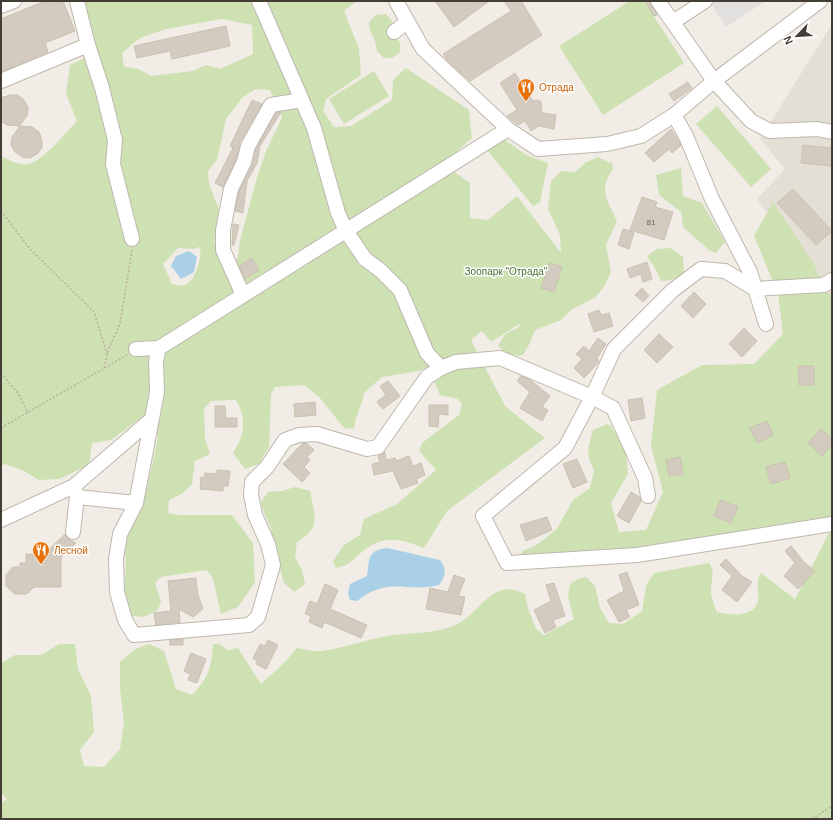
<svg xmlns="http://www.w3.org/2000/svg" width="833" height="820" font-family="Helvetica,sans-serif">
	<rect width="100%" height="100%" fill="#f1ede6"/>
	<!-- residential -->
	<path fill="#e4dfd5" d="M832 24V309L814 277 757 199 785 169 760 139Z"/>
	<!-- green -->
	<g fill="#cee1b3" fill-rule="evenodd">
		<path d="M85 1H357L344 11 359 49 361 75 326 99 323 111 334 127 351 126 392 100 393 80 406 68 469 110 472 138 443 164 470 183V218L488 220 517 196 561 253 560 235 548 209 551 181 561 171 575 172 585 163 598 157 610 163 612 162 613 169C598 191 607 199 617 221L606 245 611 272 605 285 596 297 571 310 561 320 535 330 530 343 523 355 508 356 498 346 505 334 518 328 521 323 491 342 482 331 471 340 505 406 545 438 447 511 424 548C400 539 384 534 362 552 350 561 353 564 336 568L333 561 344 545 360 535 364 519 397 504 436 470 419 451 422 443 459 415 462 405 458 399 440 395 428 368 414 372 382 377 364 393C362 406 355 416 354 429L344 428 320 398 304 385 275 387 271 394 269 447 259 464 245 469 233 453C245 435 247 418 236 400L211 401 204 409 205 439 210 454 195 461 192 484 183 493 169 500 168 513 178 515H232L253 543 255 582 238 607 221 614 213 579 207 570 161 577 155 583 161 601 158 610 144 617 129 616 124 599 126 558 122 545 135 521 147 489 158 437 146 414 111 440 92 443 89 465 59 479 39 480 22 470 4 464 1 467V156C9 160 21 167 31 163 47 157 65 133 77 121L66 94 70 65 83 59 85 32 80 4ZM222 19 252 25 253 54 220 69 206 65 193 71 151 76 138 69 124 67 122 53 140 38 166 29ZM256 89 270 90 282 118 266 151 257 178 240 240 238 257 232 267 224 268 217 253 214 240 219 226 220 212 209 184 208 171 217 160 226 119 243 97ZM200 247C202 257 196 279 187 284 182 287 177 285 172 284L163 264 178 248 193 249Z"/>
		<path d="M630 1H644L684 63 603 115 559 46Z"/>
		<path d="M386 14 392 21 395 36 400 43V52L392 58H384L377 51C377 39 368 33 369 22L376 15Z"/>
		<path d="M374 71 389 96 344 124 329 99Z"/>
		<path d="M717 106 771 169 751 187 696 124Z"/>
		<path d="M501 137 526 155 548 163 540 202 533 206 486 149Z"/>
		<path d="M681 168 683 196 702 203 725 242 716 253 709 250 683 227 681 212 659 195 656 175Z"/>
		<path d="M773 202 815 266 825 292 832 295V819H1V803L7 799 1 793V663L15 655H41L59 644H75L78 669 91 696 94 732 80 750 84 766 104 767 120 749 124 722 120 689V662L135 649 149 644 164 651 176 689 192 695C209 677 211 669 213 644H219L228 650 238 648 261 684 285 662 297 648C304 649 313 652 321 651 343 648 365 640 387 636 410 632 440 635 461 622 482 609 494 577 525 594L528 608 536 629 544 635 574 619 568 597 570 584 578 579 586 577 595 586 600 608 609 623 623 624 642 611 646 586 654 573 709 563C716 572 711 580 711 590 710 597 715 606 717 612 728 615 751 618 757 604 761 593 754 583 761 573L795 599 831 529 639 562 519 567 522 551 535 546 557 529 573 500 590 488 594 470C585 453 588 448 593 430L607 424 611 426 626 450 628 474 611 503 619 532 646 530 663 492 651 446 657 390 702 365 754 364 783 334 778 294 754 236Z"/>
		<path d="M671 248 683 257 684 274 671 280 661 281 656 270 647 256 657 249Z"/>
		<path d="M295 487 310 491C315 516 321 528 297 542L295 557 302 570 305 584 294 592 284 583 273 544 271 528 260 503 268 492 282 491Z"/>
	</g>
	<!-- parking -->
	<path fill="#e2e0de" d="M709 1H766L726 27Z"/>
	<!-- water -->
	<g fill="#a9d0e7">
		<path d="M189 251 197 257 194 272 181 279 171 266 176 256Z"/>
		<path d="M387 548 440 560C447 570 446 576 439 585 405 593 389 576 357 601L350 600 348 593 350 584 367 576C370 559 366 551 387 548Z"/>
	</g>
	<!-- building -->
	<g fill="#d4cbc0" stroke="#cbc0b1">
		<path d="M45 1H63L75 31 45 43 48 52 1 72V19Z"/>
		<path d="M435 1H489L454 27Z"/>
		<path d="M504 1H521L542 35 470 81 448 61 443 54 511 11Z"/>
		<path d="M645 1H650L657 15 654 16Z"/>
		<path d="M226 26 230 46 172 59 170 51 137 58 134 46Z"/>
		<path d="M515 73 533 101 538 100 541 102 542 113 556 115 554 129 539 126 531 131 525 121 518 125 507 116 517 110 500 83Z"/>
		<path d="M688 82 692 88 674 101 669 94Z"/>
		<path d="M10 95H18L24 100 28 107 27 116 19 126 7 125 1 121V98Z"/>
		<path d="M252 100 262 104 240 142 236 159 223 187 215 183 233 148 230 146Z"/>
		<path d="M281 112 260 146 257 163 247 181 243 213 235 211 239 192 252 166 256 149 276 113Z"/>
		<path d="M20 126 32 127 39 132 42 140V148L37 154 30 158 22 157 15 152 11 145 12 137Z"/>
		<path d="M671 129 681 145 672 153 669 149 654 162 645 153Z"/>
		<path d="M803 145 832 148V166L801 163Z"/>
		<path d="M793 189 832 231 816 245 777 203Z"/>
		<path d="M642 197 657 202 655 207 673 212 664 240 630 230Z"/>
		<path d="M233 224 239 225 234 245H232Z"/>
		<path d="M623 229 634 232 629 249 618 245Z"/>
		<path d="M252 258 259 270 245 279 239 266Z"/>
		<path d="M647 262 652 279 643 282 641 274 630 278 627 269Z"/>
		<path d="M550 263 562 267 554 292 541 288Z"/>
		<path d="M642 288 649 296 643 302 635 295Z"/>
		<path d="M694 292 706 304 693 318 681 306Z"/>
		<path d="M599 310 601 315 609 313 613 326 594 332 588 314Z"/>
		<path d="M744 328 757 341 742 357 729 344Z"/>
		<path d="M659 334 673 347 657 363 644 350Z"/>
		<path d="M598 338 606 344 597 358 599 361 598 363 584 378 574 368 582 359 576 354 584 346 589 351Z"/>
		<path d="M798 366H814V385H799Z"/>
		<path d="M521 376 529 379 550 396 542 407 548 410 542 421 520 408 530 392 517 381Z"/>
		<path d="M388 381 400 396 383 409 377 402 386 395 380 386Z"/>
		<path d="M642 398 645 418 631 421 628 400Z"/>
		<path d="M315 402 316 415 295 417 294 404Z"/>
		<path d="M429 405H448V415L439 414 438 427 429 426Z"/>
		<path d="M215 406H225L226 418H237V427H215Z"/>
		<path d="M767 421 773 435 757 443 750 428Z"/>
		<path d="M821 429 832 439V445L822 456 808 443Z"/>
		<path d="M303 443H306L314 450 307 457 310 460 304 467 310 473 302 482 283 464Z"/>
		<path d="M385 452 386 460 395 458 396 461 409 456 413 466 421 463 425 475 416 479 418 483 401 489 393 471 374 475 372 464 380 462 378 456Z"/>
		<path d="M680 457 683 474 669 476 666 460Z"/>
		<path d="M577 459 587 482 573 488 563 464Z"/>
		<path d="M785 462 790 478 771 484 766 467Z"/>
		<path d="M217 470 230 471 228 486H223V491L200 489 201 477 204 478 205 473 217 474Z"/>
		<path d="M631 492 640 497 641 501 629 523 617 516Z"/>
		<path d="M720 500 738 507 731 523 714 516Z"/>
		<path d="M547 517 552 530 526 541 520 525Z"/>
		<path d="M65 534 68 539 76 543 61 557V587H34L27 594H15L6 586V575L13 567H20V563H26V554H44Z"/>
		<path d="M791 546 804 562 815 571 798 589 784 576 795 563 785 551Z"/>
		<path d="M726 559 741 575 752 582 737 602 722 590 732 576 720 565Z"/>
		<path d="M627 572 639 605 626 610 630 617 619 622 607 600 624 591 619 575Z"/>
		<path d="M454 575 465 579 458 596 465 597 461 615 426 609 430 588 448 592Z"/>
		<path d="M196 578 198 595 203 609 193 617 179 609 180 622 156 625 154 613 171 611 168 581Z"/>
		<path d="M554 583 565 616 553 620 556 627 545 633 534 610 551 601 546 585Z"/>
		<path d="M325 584 338 590 330 609 367 625 361 638 324 622 322 628 309 622 311 616 305 614 310 601 317 604Z"/>
		<path d="M183 639V645H170V640Z"/>
		<path d="M268 640 278 645 266 669 256 664 257 661 253 658 260 644 265 646Z"/>
		<path d="M191 653 206 659 197 683 188 680 190 674 184 671Z"/>
	</g>
	<g fill="none" stroke-linecap="round" stroke-linejoin="round">
		<!-- minor casing -->
		<g stroke="#beb7ad" stroke-width="16">
			<g id="minor">
				<path d="M77 1 88 45 102 88 115 140 113 164 132 239"/>
				<path d="M259 1 314 128 338 213 346 231 365 259 380 270 400 290 427 353 441 368"/>
				<path d="M396 1 423 49 508 129 538 149 607 144 641 136 674 115 714 81 820 1"/>
				<path d="M658 1 714 81 751 121 770 131 817 129 832 132"/>
				<path d="M1 6 14 1"/>
				<path d="M673 22 705 1"/>
				<path d="M394 32 407 22"/>
				<path d="M1 81 88 45"/>
				<path d="M674 115 686 136 712 199 750 272 766 324"/>
				<path d="M832 280 824 285 755 289 725 271 701 269 673 290 614 349 592 397 565 448 483 516 507 563 637 555 832 524"/>
				<path d="M243 295 223 250V230L231 189 244 162 248 146 271 105 302 100"/>
				<path d="M159 348 156 361 157 392 136 503 120 534 116 559 117 592 125 620 134 635 249 625 258 617 273 565 268 544 255 515 251 495 252 482 267 467 285 440 299 435 317 434 367 449 378 447 427 377 441 368 456 362 500 358 592 397 613 408 645 478 648 496"/>
				<path d="M136 349 159 348 508 129"/>
				<path d="M77 497 74 486 152 419"/>
				<path d="M1 520 74 486"/>
				<path d="M73 532 77 497 136 503"/>
			</g>
		</g>
		<!-- path -->
		<g stroke="#bbaf9d" stroke-width="1.5" stroke-dasharray="2 2" stroke-linecap="butt">
			<path d="M1 211 30 249 94 312 107 354"/>
			<path d="M104 368 109 348 120 324 132 250"/>
			<path d="M1 373 18 393 28 413"/>
			<path d="M1 428 127 355"/>
			<path d="M812 819 832 806"/>
		</g>
		<!-- minor -->
		<use href="#minor" stroke="#fff" stroke-width="14"/>
	</g>
	<!-- icons -->
	<defs>
		<g id="restaurant-pin" transform="scale(0.9)"><path d="M0 17L-7.5 6A9.5 9.5 0 1 1 7.5 6Z" fill="#e8710a" stroke="#fff"/><path d="M-5-6h1v4h1v-4h1v4h1v-4h1v5L-1.5 .5V6h-2V.5L-5-1ZM5-6V6H3V1.5H1.5Q1.5-4 5-6Z" fill="#fff"/></g>
	</defs>
	<g fill-rule="evenodd">
		<use href="#restaurant-pin" x="526" y="87"/>
		<use href="#restaurant-pin" x="41" y="550"/>
	</g>
	<g text-anchor="middle" stroke-width="3" stroke-linejoin="round" paint-order="stroke">
		<!-- number labels -->
		<g font-size="8" fill="#676058">
			<text x="651" y="225">81</text>
		</g>
		<!-- food labels -->
		<g font-size="10" fill="#c56008" stroke="#fff" text-anchor="start">
			<text x="539" y="91">Отрада</text>
			<text x="54" y="554">Лесной</text>
		</g>
		<!-- park labels -->
		<g font-size="10" fill="#4a6d31" stroke="#fff">
			<text x="506" y="275">Зоопарк "Отрада"</text>
		</g>
	</g>
	<!-- border -->
	<rect width="833" height="820" fill="none" stroke="#433d36" stroke-width="4"/>
	<!-- north arrow -->
	<g transform="translate(797 36) rotate(245)" stroke="#ffffff" stroke-width="3" paint-order="stroke">
	<path d="M0-3L7 15L0 10L-7 15Z" fill="#433d36"/>
	<text y="-6" font-size="11" font-weight="bold" text-anchor="middle" fill="#433d36">N</text>
	</g>
</svg>
